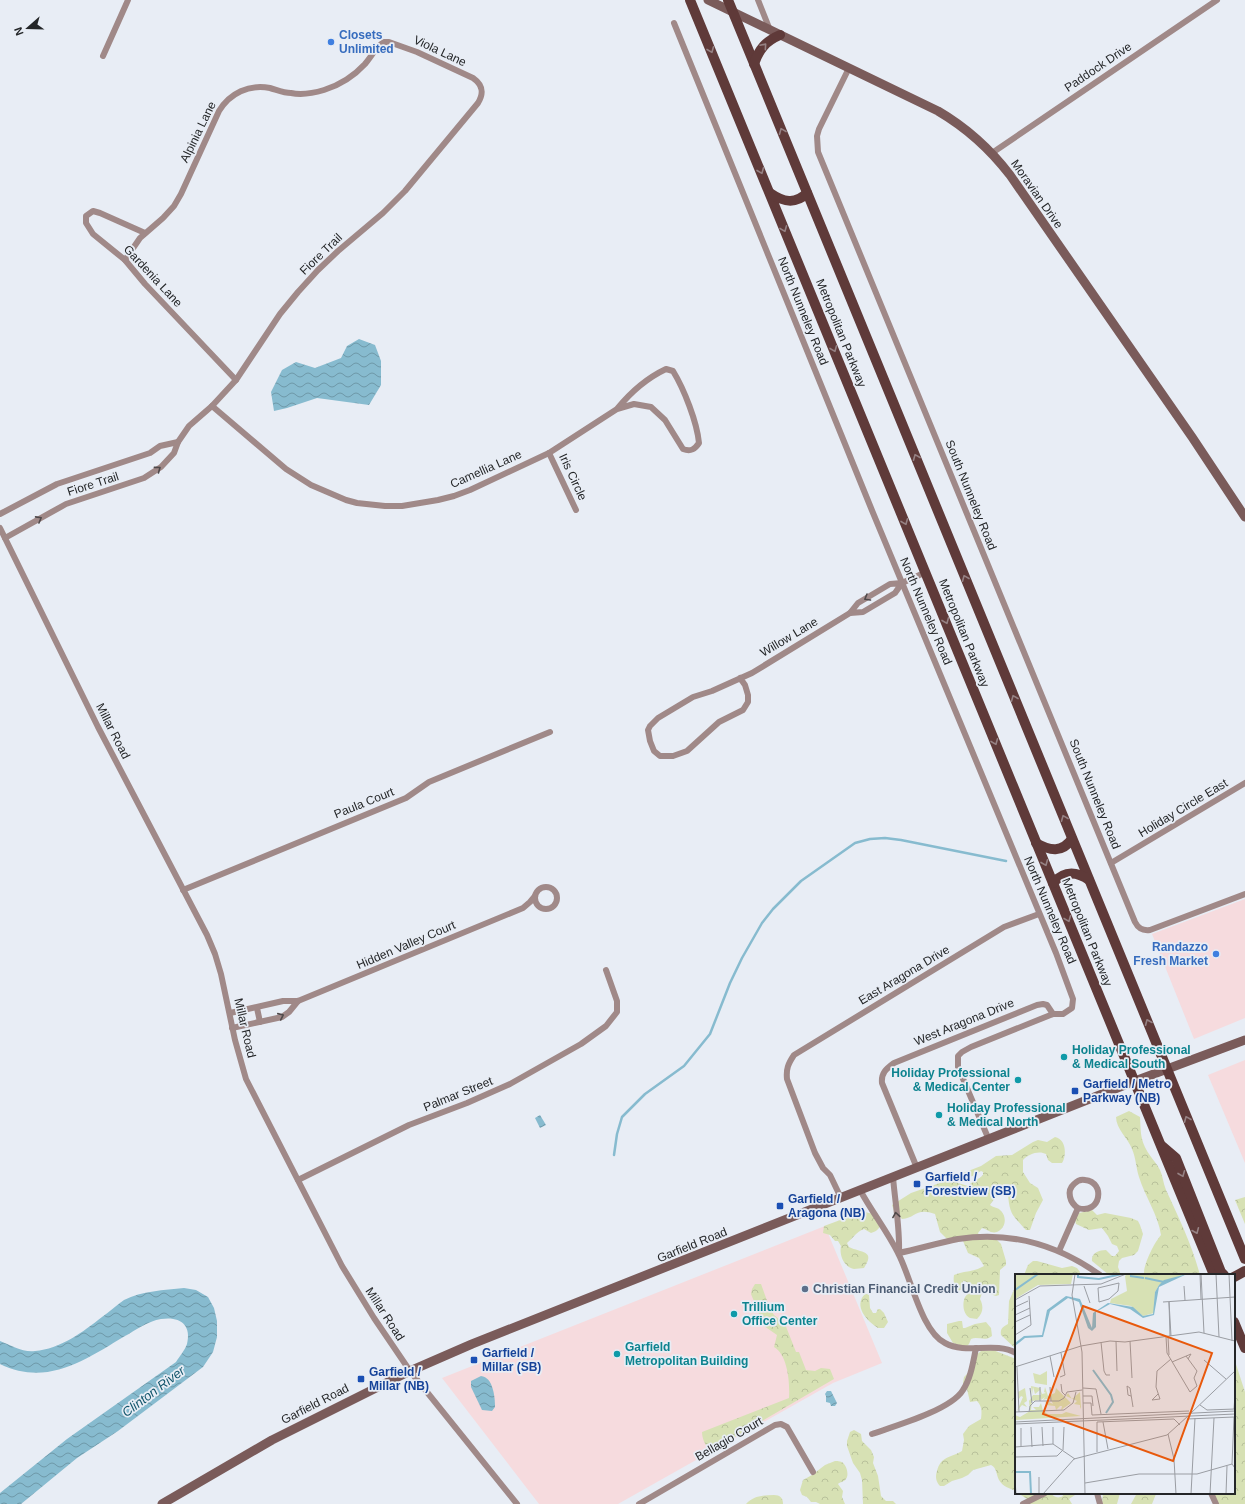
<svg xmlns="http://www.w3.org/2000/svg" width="1245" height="1504" font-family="Helvetica,sans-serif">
	<defs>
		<pattern id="forest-crowns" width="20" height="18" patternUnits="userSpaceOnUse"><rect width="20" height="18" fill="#d7e1b4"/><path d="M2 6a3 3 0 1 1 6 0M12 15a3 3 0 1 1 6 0" fill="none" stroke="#b8c19b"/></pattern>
		<pattern id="water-waves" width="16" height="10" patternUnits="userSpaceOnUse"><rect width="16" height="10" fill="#87bbcf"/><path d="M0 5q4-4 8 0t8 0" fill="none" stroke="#6e98a8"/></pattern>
	</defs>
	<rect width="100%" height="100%" fill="#e8edf5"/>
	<!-- commercial -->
	<g fill="#f6dbde">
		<path d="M1245 899V1018L1194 1039 1152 934Z"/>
		<path d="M1245 1060V1163L1208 1075Z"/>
		<path d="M825 1226 882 1363 833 1383 618 1504H539L442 1378Z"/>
	</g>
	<!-- forest -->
	<g fill="url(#forest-crowns)" fill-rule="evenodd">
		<path d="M1129 1111 1140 1117C1141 1133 1140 1140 1149 1154 1153 1160 1157 1164 1160 1170 1163 1176 1163 1183 1166 1190 1179 1218 1192 1245 1200 1275H1144C1143 1265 1154 1243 1161 1235 1158 1214 1145 1197 1139 1177 1136 1168 1136 1158 1132 1149 1128 1138 1116 1129 1116 1117Z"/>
		<path d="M1055 1137C1066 1139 1067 1155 1062 1163H1052L1048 1160 1046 1154C1039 1150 1028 1154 1023 1160V1172L1030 1183 1038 1188 1043 1200 1036 1213 1030 1230H1026C1013 1215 1010 1216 1008 1195L1001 1192C996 1196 993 1200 990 1205 994 1208 998 1207 1001 1211 1007 1217 1006 1228 997 1232 991 1234 987 1229 982 1228L978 1233 979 1235 997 1240 1001 1244 1006 1261V1265L1000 1270 999 1295 996 1296 987 1293H982L980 1299C984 1307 983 1313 977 1319L970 1318C963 1314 962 1304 965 1297 967 1294 970 1292 971 1289 970 1286 968 1281 963 1281L962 1289 957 1292C954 1287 953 1281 954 1275 963 1271 973 1272 982 1267L984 1266 979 1258 968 1253 963 1241 948 1240 940 1232 935 1214C916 1207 916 1218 902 1219L894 1211 892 1205 911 1193 954 1178 958 1175 981 1166 996 1156 1012 1155 1033 1142 1038 1140 1047 1142ZM981 1171 983 1172V1175C978 1180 972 1181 968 1186L958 1183 959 1179 973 1176Z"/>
		<path d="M1245 1197V1224L1235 1200Z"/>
		<path d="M856 1210C864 1210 868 1215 877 1213L881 1219C881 1226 879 1231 871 1233L864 1229C856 1232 853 1238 847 1243L849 1247C861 1253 876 1250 864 1268 861 1268 857 1269 854 1269 844 1267 839 1255 841 1246L838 1241H835L830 1235 823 1233 824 1226 843 1219 848 1213Z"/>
		<path d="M1092 1210 1097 1215 1105 1213 1131 1218 1138 1221 1140 1225 1143 1234 1138 1251 1134 1255 1122 1258 1119 1261 1118 1267 1121 1275H1109L1092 1261C1091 1253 1099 1250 1106 1250L1112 1256H1115L1119 1251 1117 1246 1112 1244 1108 1236 1102 1228 1089 1230 1076 1224 1075 1220 1079 1213Z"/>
		<path d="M1033 1261H1037L1062 1268 1072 1266 1077 1268 1080 1272 1079 1275H1024L1028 1265Z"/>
		<path d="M755 1284H761L770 1309 774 1315 785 1324 796 1352H799L806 1370 815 1371 821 1368 830 1369 834 1379 733 1438 710 1449C705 1446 702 1438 702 1432L789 1398C790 1384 788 1355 774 1347L777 1335 764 1326 751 1294 752 1289Z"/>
		<path d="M1016 1285V1349L1001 1335C1000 1328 1003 1327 1008 1324L1009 1301Z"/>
		<path d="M865 1294H867L869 1295 870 1308 873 1313H876L878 1309H880L884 1313 888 1322 884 1328H878C867 1321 853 1306 865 1294Z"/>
		<path d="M959 1321H962L963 1328H965L975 1324 986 1322 991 1328 992 1336C985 1342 978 1336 971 1339L969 1344 966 1347 953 1343 947 1333V1324Z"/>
		<path d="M993 1350 1016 1359V1491C1009 1488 1003 1487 999 1480 996 1474 997 1468 991 1465L973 1470 968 1475 962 1478 952 1481 944 1486H940C936 1482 935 1477 937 1471 941 1456 950 1458 962 1451L964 1440 963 1434 969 1426 981 1419C982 1412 982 1406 977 1401L970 1402 967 1389 963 1383 964 1377 971 1370 975 1356 981 1351Z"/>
		<path d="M1234 1358 1245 1392V1504H1217L1213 1493H1234Z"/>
		<path d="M854 1430 861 1434 862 1441 871 1450 874 1457 873 1463 878 1476 881 1496 886 1501H893L896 1504H863L862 1480 860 1473 853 1463 847 1446V1441L850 1432Z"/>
		<path d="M835 1461C838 1461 842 1461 844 1464 847 1467 849 1476 846 1479 844 1482 840 1482 838 1484L843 1491 842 1497 845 1504H820L816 1502H811L807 1497 802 1495 800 1490 803 1480 812 1475 825 1465Z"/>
		<path d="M1018 1493H1045L1046 1494 1050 1493C1055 1497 1057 1499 1063 1496L1062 1493H1074L1075 1495 1069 1499 1072 1504H1028L1027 1499Z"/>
		<path d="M1103 1493H1120L1117 1504H1102Z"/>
		<path d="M1137 1493H1156V1494L1152 1504H1131Z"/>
		<path d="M774 1495C780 1495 783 1498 783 1504H746C753 1496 763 1495 774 1495Z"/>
	</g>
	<!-- water -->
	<g fill="url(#water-waves)">
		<path d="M359 339 375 345 381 361V385L369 405 317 398 287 408 274 411 271 392 282 370 296 362 315 368 341 358 347 346Z"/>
		<path d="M540 1115 546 1125 540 1128 535 1118Z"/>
		<path d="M184 1288 196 1290 208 1297 214 1308 217 1321V1337L213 1352 203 1367 118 1431 77 1458 21 1504H0V1493L67 1439 176 1362C179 1357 185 1350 187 1344 192 1324 179 1316 161 1319 148 1321 136 1330 125 1336 85 1360 47 1387 0 1364V1341C10 1345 24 1353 35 1351 60 1349 83 1332 102 1317 109 1312 117 1305 124 1300 142 1291 164 1290 184 1288Z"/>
		<path d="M481 1376C493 1377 495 1397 495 1407L492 1411 482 1410 471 1387V1381Z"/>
		<path d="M827 1391H831L837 1403 835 1406H831L830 1403 826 1402V1396L825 1394Z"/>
	</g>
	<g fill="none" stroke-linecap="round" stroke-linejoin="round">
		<!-- stream -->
		<path stroke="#87bbcf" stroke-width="2.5" d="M614 1155 617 1134 622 1117 645 1094 684 1066 710 1034 730 983 742 958 762 923 773 909 801 881 855 843 870 839 885 838 901 840 1006 861"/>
		<!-- street -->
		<g stroke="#a08988" stroke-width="6">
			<path d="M758 0 770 30"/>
			<path d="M674 23 871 508 1056 953 1073 999 1072 1008 1063 1014H1053L971 1047 962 1052 958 1056V1067L989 1140"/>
			<path d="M103 56 128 0"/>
			<path d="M849 68 819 129 817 136 818 152 1135 922C1138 928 1143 931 1150 930L1245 894"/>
			<path d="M992 153 1217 0"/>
			<path d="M145 233 100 213 93 211 86 216V223L93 234 125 260 145 284 236 380"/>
			<path d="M212 406 286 469 311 485 346 500 357 503 385 506H402L438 500 454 496 470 490 549 453 617 409 634 404 651 407 665 420 683 449C691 452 695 449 699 443 697 422 684 389 673 371L666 369C647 378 630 393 617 409"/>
			<path d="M549 453 576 510"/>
			<path d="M0 514 57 484 150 453 160 446 178 442"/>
			<path d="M0 528 98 727 207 935 215 954 221 974 235 1040 246 1079 342 1266 374 1318 410 1371 517 1504"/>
			<path d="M5 538 66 504 144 478 161 467 174 453 178 442 189 426 212 406 236 380 280 314 298 292 318 270 338 251 383 213 405 191 478 103C484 93 483 85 473 78L417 52 389 42H384L380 45C374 51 370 58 365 64 354 76 340 85 324 90 314 93 301 95 291 93 284 93 277 90 270 88 249 84 230 93 219 111L181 194 174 206 163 218 140 238 125 260"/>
			<path d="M902 583 895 593 863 612 850 613 858 603 890 584 902 583 926 572"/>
			<path d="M740 678 745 685 748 695V702L743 710 719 722 687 751 673 756H660L654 751 650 741 648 730 650 726 658 718 693 697 712 691 752 673 850 613"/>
			<path d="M1111 863 1245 783"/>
			<circle cx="546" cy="898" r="11"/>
			<path d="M183 890 406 798 429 782 550 732"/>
			<path d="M257 1008 260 1022"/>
			<path d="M230 1013 283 1001H298L523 908 530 902 535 896"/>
			<path d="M232 1028 282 1017 289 1012 298 1001"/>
			<path d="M917 1168 882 1083C881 1073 886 1069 894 1063L1037 1005 1043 1004 1047 1005 1053 1014"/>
			<path d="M893 1177C895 1202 900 1228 899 1253"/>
			<path d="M298 1180 409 1125 467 1103 510 1084 581 1044 606 1026 617 1012V1001L606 970"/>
			<path d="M860 1190C872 1212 887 1231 898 1253 911 1277 921 1331 945 1343 967 1355 994 1341 1016 1353"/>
			<path d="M841 1198 830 1175 823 1168 815 1153 787 1079C786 1069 788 1064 794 1055L1004 927 1039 914"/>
			<path d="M1059 1251 1078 1208C1101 1215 1106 1182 1085 1180 1081 1179 1077 1181 1074 1184 1066 1191 1070 1203 1078 1208"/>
			<path d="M899 1253C918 1249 938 1243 958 1239 1010 1231 1058 1245 1100 1275"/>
			<path d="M872 1434C895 1426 951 1410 963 1390 971 1378 973 1362 976 1348"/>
			<path d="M1097 1493 1100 1504"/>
			<path d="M1211 1493 1216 1504"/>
			<path d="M639 1504 775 1425 781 1424 787 1427 813 1472"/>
			<path d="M1023 1504 1045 1493"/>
		</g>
		<!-- secondary -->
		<g stroke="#7a5b5a" stroke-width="9">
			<path d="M708 0 938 111C967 128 990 149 1010 175L1192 437 1245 517"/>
			<path d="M162 1504 272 1440 410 1371 472 1344 1135 1081 1245 1040"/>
		</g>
		<!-- primary -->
		<g stroke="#5f3a39" stroke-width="10">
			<path d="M690 0 1214 1275"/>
			<path d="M728 0 1245 1259"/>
			<path d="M754 64C759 49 766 41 780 35"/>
			<path d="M770 193C783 202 795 205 807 193"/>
			<path d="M1036 843C1050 851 1062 853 1072 839"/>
			<path d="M1053 883C1064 871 1076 871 1089 880"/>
			<path d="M1162 1146 1176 1158 1221 1272 1224 1275"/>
			<path d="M1234 1277 1245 1271"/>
			<path d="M1234 1322 1245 1348"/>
		</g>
	</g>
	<!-- one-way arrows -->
	<defs><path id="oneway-chevron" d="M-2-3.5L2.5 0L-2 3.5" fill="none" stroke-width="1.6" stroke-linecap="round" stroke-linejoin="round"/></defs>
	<g stroke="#968284">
		<use href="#oneway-chevron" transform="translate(764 46) rotate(-49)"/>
		<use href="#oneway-chevron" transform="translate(711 50) rotate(68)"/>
		<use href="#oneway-chevron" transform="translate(782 131) rotate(-112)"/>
		<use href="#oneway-chevron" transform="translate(761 171) rotate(68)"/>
		<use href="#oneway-chevron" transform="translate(784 229) rotate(68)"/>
		<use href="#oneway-chevron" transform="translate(834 349) rotate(68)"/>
		<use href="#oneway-chevron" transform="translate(916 457) rotate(-112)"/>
		<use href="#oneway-chevron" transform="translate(905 522) rotate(68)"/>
		<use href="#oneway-chevron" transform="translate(965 578) rotate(-112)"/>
		<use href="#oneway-chevron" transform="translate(946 621) rotate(68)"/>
		<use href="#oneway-chevron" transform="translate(1014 698) rotate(-112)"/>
		<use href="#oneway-chevron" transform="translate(995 742) rotate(68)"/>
		<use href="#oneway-chevron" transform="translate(1064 818) rotate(-112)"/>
		<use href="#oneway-chevron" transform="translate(1045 863) rotate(68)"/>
		<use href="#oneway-chevron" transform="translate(1068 919) rotate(68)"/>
		<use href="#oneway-chevron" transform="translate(1148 1022) rotate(-113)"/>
		<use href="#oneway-chevron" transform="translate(1187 1119) rotate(-112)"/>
		<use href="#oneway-chevron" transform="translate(1182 1174) rotate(68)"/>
		<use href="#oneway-chevron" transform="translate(1196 1231) rotate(67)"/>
	</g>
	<g stroke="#4f494a">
		<use href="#oneway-chevron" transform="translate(158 469) rotate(-36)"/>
		<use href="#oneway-chevron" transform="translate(39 519) rotate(-29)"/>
		<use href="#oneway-chevron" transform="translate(867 598) rotate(150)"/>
		<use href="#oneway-chevron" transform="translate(281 1016) rotate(-24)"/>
		<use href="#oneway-chevron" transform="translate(896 1215) rotate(-99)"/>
	</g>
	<!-- markers -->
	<g fill="#3f7fe0" stroke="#e8edf5" stroke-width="1.5">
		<circle cx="331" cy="42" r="4"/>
		<circle cx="1216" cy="954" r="4"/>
	</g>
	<g fill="#0f9aa8" stroke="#e8edf5" stroke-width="1.5">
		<circle cx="1064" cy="1057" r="4"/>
		<circle cx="1018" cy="1080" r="4"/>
		<circle cx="939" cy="1115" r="4"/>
		<circle cx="734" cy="1314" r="4"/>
		<circle cx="617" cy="1354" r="4"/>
	</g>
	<g fill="#1a4fb4" stroke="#e8edf5" stroke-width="1.5">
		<rect x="1071" y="1087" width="8" height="8" rx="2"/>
		<rect x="913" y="1180" width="8" height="8" rx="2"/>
		<rect x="776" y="1202" width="8" height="8" rx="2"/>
		<rect x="470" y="1356" width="8" height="8" rx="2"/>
		<rect x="357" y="1375" width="8" height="8" rx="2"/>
	</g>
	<circle fill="#5c6f8a" stroke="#e8edf5" stroke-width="1.5" cx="805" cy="1289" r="4"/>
	<g text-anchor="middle" stroke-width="3.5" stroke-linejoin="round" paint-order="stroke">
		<!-- shop labels -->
		<g font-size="12" font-weight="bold" fill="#366cbe" stroke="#e8edf5" text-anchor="start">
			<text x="339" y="39">Closets<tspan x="339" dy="14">Unlimited</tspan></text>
			<text x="1208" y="951" text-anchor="end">Randazzo<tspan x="1208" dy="14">Fresh Market</tspan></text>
		</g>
		<!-- street labels -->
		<g font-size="12" fill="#242628" stroke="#e8edf5">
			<text transform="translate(440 51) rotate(25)" y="4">Viola Lane</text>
			<text transform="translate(1098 67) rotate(-34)" y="4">Paddock Drive</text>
			<text transform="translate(198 132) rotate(-64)" y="4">Alpinia Lane</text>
			<text transform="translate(1037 194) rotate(55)" y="4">Moravian Drive</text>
			<text transform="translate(321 254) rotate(-44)" y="4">Fiore Trail</text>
			<text transform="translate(153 276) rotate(47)" y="4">Gardenia Lane</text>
			<text transform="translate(803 311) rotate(68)" y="4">North Nunneley Road</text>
			<text transform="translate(841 333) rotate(68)" y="4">Metropolitan Parkway</text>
			<text transform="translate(486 469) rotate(-24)" y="4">Camellia Lane</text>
			<text transform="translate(573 477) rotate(65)" y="4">Iris Circle</text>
			<text transform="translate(93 484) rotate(-18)" y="4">Fiore Trail</text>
			<text transform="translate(971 495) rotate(68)" y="4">South Nunneley Road</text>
			<text transform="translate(926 611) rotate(67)" y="4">North Nunneley Road</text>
			<text transform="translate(964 633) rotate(68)" y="4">Metropolitan Parkway</text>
			<text transform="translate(789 637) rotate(-31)" y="4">Willow Lane</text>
			<text transform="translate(113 731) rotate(63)" y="4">Millar Road</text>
			<text transform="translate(1095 794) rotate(68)" y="4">South Nunneley Road</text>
			<text transform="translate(364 803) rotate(-22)" y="4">Paula Court</text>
			<text transform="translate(1183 808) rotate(-31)" y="4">Holiday Circle East</text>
			<text transform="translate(1050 910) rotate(67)" y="4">North Nunneley Road</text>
			<text transform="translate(1087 932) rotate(68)" y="4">Metropolitan Parkway</text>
			<text transform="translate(406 945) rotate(-23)" y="4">Hidden Valley Court</text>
			<text transform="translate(904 975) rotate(-31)" y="4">East Aragona Drive</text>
			<text transform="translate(964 1022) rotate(-22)" y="4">West Aragona Drive</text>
			<text transform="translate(245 1028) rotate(77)" y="4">Millar Road</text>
			<text transform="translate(458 1094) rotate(-22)" y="4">Palmar Street</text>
			<text transform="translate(692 1245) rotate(-22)" y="4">Garfield Road</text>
			<text transform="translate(385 1314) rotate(57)" y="4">Millar Road</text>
			<text transform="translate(315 1404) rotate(-27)" y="4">Garfield Road</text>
			<text transform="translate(729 1439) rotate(-30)" y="4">Bellagio Court</text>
		</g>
		<!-- culture labels -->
		<g font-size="12" font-weight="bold" fill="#0d838f" stroke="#e8edf5" text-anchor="start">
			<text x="1072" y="1054">Holiday Professional<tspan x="1072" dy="14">&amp; Medical South</tspan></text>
			<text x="1010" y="1077" text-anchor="end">Holiday Professional<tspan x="1010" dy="14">&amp; Medical Center</tspan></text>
			<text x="947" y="1112">Holiday Professional<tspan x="947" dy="14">&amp; Medical North</tspan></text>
			<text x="742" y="1311">Trillium<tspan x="742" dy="14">Office Center</tspan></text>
			<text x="625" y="1351">Garfield<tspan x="625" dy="14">Metropolitan Building</tspan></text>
		</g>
		<!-- transit labels -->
		<g font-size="12" font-weight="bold" fill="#164399" stroke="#e8edf5" text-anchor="start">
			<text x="1083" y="1088">Garfield / Metro<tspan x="1083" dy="14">Parkway (NB)</tspan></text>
			<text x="925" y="1181">Garfield /<tspan x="925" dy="14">Forestview (SB)</tspan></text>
			<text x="788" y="1203">Garfield /<tspan x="788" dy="14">Aragona (NB)</tspan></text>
			<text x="482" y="1357">Garfield /<tspan x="482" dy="14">Millar (SB)</tspan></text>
			<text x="369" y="1376">Garfield /<tspan x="369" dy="14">Millar (NB)</tspan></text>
		</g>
		<!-- service labels -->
		<g font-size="12" font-weight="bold" fill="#4e5e75" stroke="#e8edf5" text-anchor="start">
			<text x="813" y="1293">Christian Financial Credit Union</text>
		</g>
		<!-- water labels -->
		<g font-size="13" font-style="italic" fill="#12566c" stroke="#e8edf5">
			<text transform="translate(153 1391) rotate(-37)" y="5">Clinton River</text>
		</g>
	</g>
	<!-- overview -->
	<g transform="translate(1015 1274)">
		<rect width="220" height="220" fill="#e8edf5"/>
		<path d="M112 0H170L144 11 140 18 139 39 128 42 116 32 95 29 96 25 112 17 110 2Z" fill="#d7e1b4"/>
		<path d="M32 97V111L20 109 18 99 25 101ZM16 112 25 114 27 120 31 119 29 118 30 113 33 122 40 119 41 114 56 129 46 136 47 132H45L41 136 40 132 31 131 33 130 30 129 32 127 38 130 35 124 28 126 30 123 26 126V123L25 126 17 127 16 136H21L18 133H24L26 129 28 137 33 140H47L51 138 66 142 0 146V141L5 143 15 137 14 127 18 121H26L25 116 20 120 18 113 17 121ZM10 114 12 127 9 129 12 133 7 131 2 137 8 123 6 122 4 125 3 118ZM65 118 66 133 65 135V131L59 130 62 127 51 122 53 119 57 125Z" fill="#d7e1b4"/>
		<path d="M0 0H58L56 10 23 11 0 25Z" fill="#d7e1b4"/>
		<path d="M172 0 144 13 139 41 128 44 115 35 95 30 81 38V53L77 57 73 54 64 28 53 24 35 37 28 63 10 64 0 72V69L9 62 27 61 32 36 51 22 65 25 77 54 78 39 93 29 118 33 128 42 138 40 140 18 144 11 149 6Z" fill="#87bbcf"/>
		<path fill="none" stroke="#87bbcf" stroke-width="2" d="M63 0V3L84 5 107 0M115 2 129 4M130 4 149 8M0 16 23 0M78 96 96 121 98 128 91 139M0 198H15L16 220"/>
		<path fill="none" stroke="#9a9da3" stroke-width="1" d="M60 0 57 21 67 78 70 220M185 0 186 25M186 0 189 59M201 0 204 63M214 0 217 67M104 9 103 17 94 25 84 28 83 14ZM69 12 75 29M169 12 170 26M0 26 25 12 86 10 111 0M148 28 220 23M0 33 13 27M0 41 15 34M0 48 15 41M0 61 16 51 14 22M155 62 154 28 156 62M151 63 152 79 175 118 182 112 179 104 182 97 171 82M153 63 154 81M101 67 102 97M115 67 117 104M86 68 89 97 91 101H95M35 82 39 103M189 86 211 105M157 88 176 80 173 85M0 93 66 72 95 67 110 68 184 58 220 67M2 93 4 138M45 103 50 101 46 79M46 110 47 118 50 121M25 113V127M35 113 36 127M15 114 17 129M68 114 81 115 86 140M143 120 137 126 145 125 141 113 142 97 156 85M68 122H77L78 132M116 122 113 121 112 112 115 114 118 133M68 129H76L77 141 174 137M185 131 192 136 220 135M219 135 220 121M0 138 49 136 58 129 61 118M14 138 15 132 20 127H44L49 124 52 118 67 116M176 139 220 97M219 143 217 190 220 194M172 145 219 143M0 148 220 137M88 148 93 175M0 150 220 140M16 153 17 173M27 153 28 172M6 154V173M153 160 159 185 161 220M38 170 60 185M38 170V153M0 173 38 170M48 176 49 153M82 178V148L159 145 165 151M0 183 42 182 48 176M0 206 1 220M70 209 124 200H182L217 190M24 220V203M28 220 59 185 152 161 173 142M176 220 180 144M195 220 199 144M211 220 212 192"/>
		<path fill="#e8590c" fill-opacity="0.15" stroke="#e8590c" stroke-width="2" d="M68 32 197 79 158 187 28 140Z"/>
		<rect width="220" height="220" fill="none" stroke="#242628" stroke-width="2"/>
	</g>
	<!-- north arrow -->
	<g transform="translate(28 28) rotate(250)" stroke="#e8edf5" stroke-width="3" paint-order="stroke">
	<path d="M0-3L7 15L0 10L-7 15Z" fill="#242628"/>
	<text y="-6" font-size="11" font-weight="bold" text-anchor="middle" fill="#242628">N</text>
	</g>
</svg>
